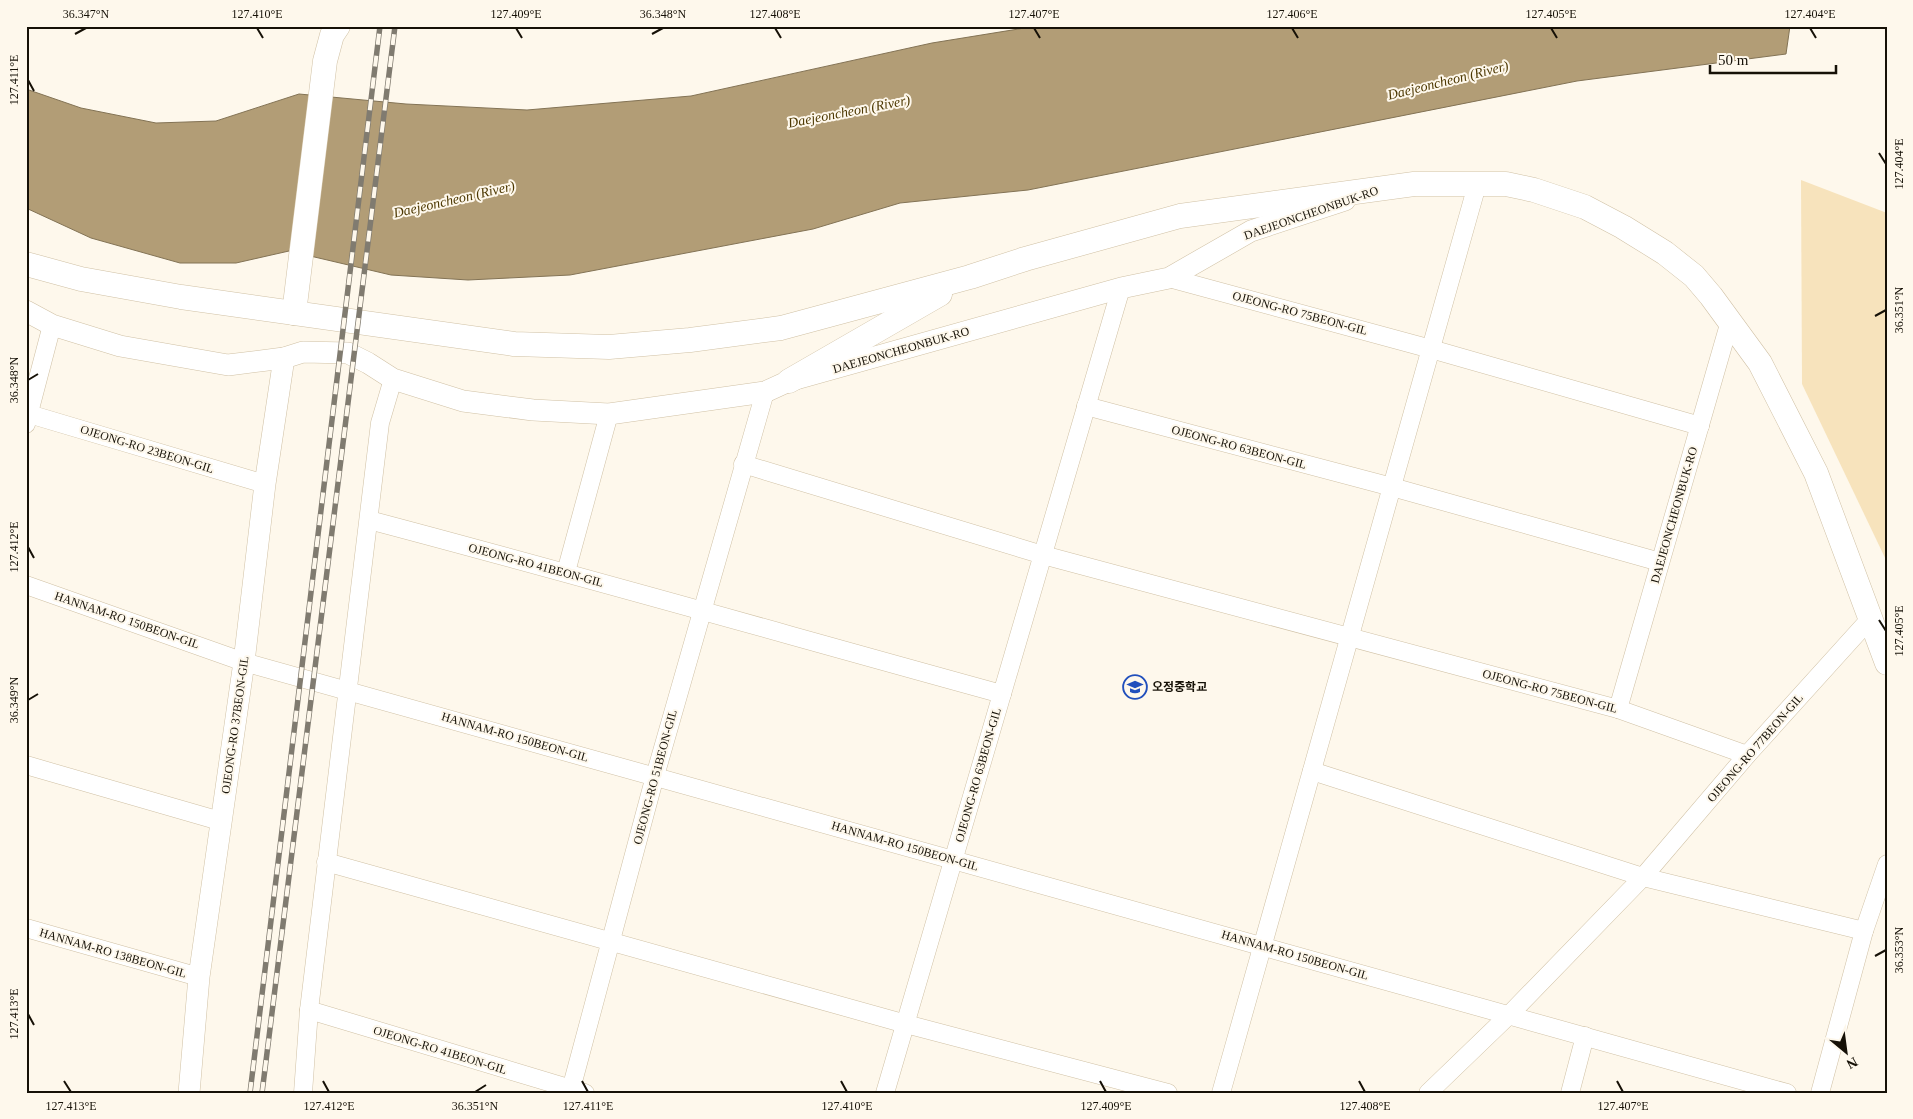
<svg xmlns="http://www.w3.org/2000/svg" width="1913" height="1119" font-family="'Times New Roman','Noto Sans KR',serif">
	<rect width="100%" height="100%" fill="#fef8ec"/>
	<!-- green -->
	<path fill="#f7e3bc" d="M1801 180 1887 213V562L1802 384Z"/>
	<!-- water -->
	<path fill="#b29d76" stroke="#837355" d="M1037 26H1790L1786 54 1577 81 1028 190 900 203 813 229 570 275 468 280 391 275 289 251 236 263H180L91 238 26 208V89L81 108 156 123 216 121 299 94 406 104 527 110 691 96 932 43Z"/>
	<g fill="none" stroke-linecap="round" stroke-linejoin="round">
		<!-- minor casing -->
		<g stroke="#d0c1a5" stroke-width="19">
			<g id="minor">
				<path d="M1169 278 1431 349 1700 426"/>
				<path d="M1086 406 1392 487 1660 562"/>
				<path d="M29 414 265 484"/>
				<path d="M26 424 52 325"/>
				<path d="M743 464 1043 555 1618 709 1747 755"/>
				<path d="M369 520C581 576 791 636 1002 694"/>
				<path d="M566 572 609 414"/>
				<path d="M26 585 244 662 1787 1093"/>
				<path d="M1618 709 1730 321"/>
				<path d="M26 765 220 821"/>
				<path d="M1312 771 1643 877 1864 931"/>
				<path d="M326 862 906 1024 1168 1093"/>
				<path d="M26 928 199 977"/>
				<path d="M309 1010 585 1093"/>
				<path d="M303 1093 309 1010 380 423 393 379"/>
				<path d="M570 1093 655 776 765 392"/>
				<path d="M885 1093 1121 288"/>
				<path d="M1221 1093 1477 185"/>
				<path d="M1428 1093 1509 1015 1643 877 1747 755 1869 620"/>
				<path d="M1570 1093 1585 1036"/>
				<path d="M1820 1093 1864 931 1887 864"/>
			</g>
		</g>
		<!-- tertiary casing -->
		<g stroke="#d0c1a5" stroke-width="22">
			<g id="tertiary">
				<path d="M26 311 52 325 120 346 228 365 284 358 303 352 348 353 368 363 393 379 463 401 533 410 609 414 765 392 789 381 1121 288 1169 278 1251 231 1345 200"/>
				<path d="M189 1093 199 977 244 662 265 484 284 358"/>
			</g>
		</g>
		<!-- secondary casing -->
		<g stroke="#d0c1a5" stroke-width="25">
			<g id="secondary">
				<path d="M26 264 81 279 181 297 514 344 609 347 690 340 781 328 970 277 1025 259 1180 216 1414 184H1506L1534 190 1585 207 1623 227 1665 253 1694 276 1711 296 1760 363 1816 473 1887 663"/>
				<path d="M294 313 325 61 332 35 338 26"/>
				<path d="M789 381 940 294"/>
			</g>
		</g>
		<!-- minor -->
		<use href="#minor" stroke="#fff" stroke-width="18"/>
		<!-- tertiary -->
		<use href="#tertiary" stroke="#fff" stroke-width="21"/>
		<!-- secondary -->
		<use href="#secondary" stroke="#fff" stroke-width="24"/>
		<!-- rail casing -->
		<g stroke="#807b70" stroke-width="5.5">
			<g id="rail">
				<path d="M250 1093 380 26"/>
				<path d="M262 1093 395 26"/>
			</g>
		</g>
		<!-- rail -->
		<use href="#rail" stroke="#fef8ec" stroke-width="4" stroke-dasharray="11" stroke-linecap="butt"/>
	</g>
	<!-- ticks -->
	<path fill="none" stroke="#161107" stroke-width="2" d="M257 28 263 38M516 28 522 38M775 28 781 38M1034 28 1040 38M1292 28 1298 38M1551 28 1557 38M1810 28 1816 38M75 34 86 28M652 34 663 28M28 80 34 91M1879 153 1886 164M1875 316 1886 310M28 380 38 374M28 547 34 558M1879 620 1886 631M28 700 38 694M1875 956 1886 950M28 1014 34 1025M64 1081 71 1092M323 1081 329 1092M582 1081 588 1092M841 1081 847 1092M1100 1081 1106 1092M1359 1081 1365 1092M1617 1081 1623 1092M475 1092 486 1085"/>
	<!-- icons -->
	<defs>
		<g id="school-ring" transform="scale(1.25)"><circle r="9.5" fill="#fef8ec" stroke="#214fbc" stroke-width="1.5"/><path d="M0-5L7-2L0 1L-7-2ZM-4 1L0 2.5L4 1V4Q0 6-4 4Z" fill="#214fbc"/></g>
	</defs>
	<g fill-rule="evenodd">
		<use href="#school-ring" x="1135" y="687"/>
	</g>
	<g text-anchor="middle" stroke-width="4" stroke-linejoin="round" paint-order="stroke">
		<!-- street labels -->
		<g font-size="12" fill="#161107" stroke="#fef8ec">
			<text transform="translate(1311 213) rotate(-19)" y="4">DAEJEONCHEONBUK-RO</text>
			<text transform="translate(1300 313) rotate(15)" y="4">OJEONG-RO 75BEON-GIL</text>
			<text transform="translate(901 350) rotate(-16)" y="4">DAEJEONCHEONBUK-RO</text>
			<text transform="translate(1239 447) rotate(15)" y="4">OJEONG-RO 63BEON-GIL</text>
			<text transform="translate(147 449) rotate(17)" y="4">OJEONG-RO 23BEON-GIL</text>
			<text transform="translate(1674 515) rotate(-74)" y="4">DAEJEONCHEONBUK-RO</text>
			<text transform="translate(536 565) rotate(15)" y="4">OJEONG-RO 41BEON-GIL</text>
			<text transform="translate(127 620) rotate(19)" y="4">HANNAM-RO 150BEON-GIL</text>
			<text transform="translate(1550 691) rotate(15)" y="4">OJEONG-RO 75BEON-GIL</text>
			<text transform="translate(235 725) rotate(-82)" y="4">OJEONG-RO 37BEON-GIL</text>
			<text transform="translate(515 737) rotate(16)" y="4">HANNAM-RO 150BEON-GIL</text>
			<text transform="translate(1755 748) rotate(-49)" y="4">OJEONG-RO 77BEON-GIL</text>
			<text transform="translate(978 775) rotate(-74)" y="4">OJEONG-RO 63BEON-GIL</text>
			<text transform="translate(655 777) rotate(-75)" y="4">OJEONG-RO 51BEON-GIL</text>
			<text transform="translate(905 846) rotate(16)" y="4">HANNAM-RO 150BEON-GIL</text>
			<text transform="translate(113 953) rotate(16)" y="4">HANNAM-RO 138BEON-GIL</text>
			<text transform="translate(1295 955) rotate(16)" y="4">HANNAM-RO 150BEON-GIL</text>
			<text transform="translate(440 1050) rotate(17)" y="4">OJEONG-RO 41BEON-GIL</text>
		</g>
		<!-- poi labels -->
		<g font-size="12" font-weight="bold" fill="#161107" stroke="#fef8ec" text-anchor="start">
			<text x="1152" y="691">오정중학교</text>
		</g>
		<!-- water labels -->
		<g font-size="14" font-style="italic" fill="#4d3802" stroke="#fef8ec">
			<text transform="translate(1448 80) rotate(-14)" y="5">Daejeoncheon (River)</text>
			<text transform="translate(849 111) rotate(-11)" y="5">Daejeoncheon (River)</text>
			<text transform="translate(454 199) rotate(-13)" y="5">Daejeoncheon (River)</text>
		</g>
	</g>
	<!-- border -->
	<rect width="1913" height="1119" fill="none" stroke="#fef8ec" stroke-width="55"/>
	<!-- north arrow -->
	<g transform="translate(1846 1052) rotate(151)" stroke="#fef8ec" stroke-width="4" paint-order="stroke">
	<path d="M0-4L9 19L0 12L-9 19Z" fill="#161107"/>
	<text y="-8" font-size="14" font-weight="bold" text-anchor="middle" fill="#161107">N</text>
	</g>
	<!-- scale -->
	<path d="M1710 65v8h126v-8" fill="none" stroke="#161107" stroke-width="2.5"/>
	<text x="1718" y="65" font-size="15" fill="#161107" stroke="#fef8ec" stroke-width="4" paint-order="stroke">50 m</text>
	<rect x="28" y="28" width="1858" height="1064" fill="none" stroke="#161107" stroke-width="2"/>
	<g font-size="12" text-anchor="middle" fill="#161107">
		<text x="86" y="18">36.347°N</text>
		<text x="257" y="18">127.410°E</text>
		<text x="516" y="18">127.409°E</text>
		<text x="663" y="18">36.348°N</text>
		<text x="775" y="18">127.408°E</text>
		<text x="1034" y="18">127.407°E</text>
		<text x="1292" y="18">127.406°E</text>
		<text x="1551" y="18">127.405°E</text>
		<text x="1810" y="18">127.404°E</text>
		<text transform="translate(14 80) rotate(-90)" y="4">127.411°E</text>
		<text transform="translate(1899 164) rotate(-90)" y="4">127.404°E</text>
		<text transform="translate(1899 310) rotate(-90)" y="4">36.351°N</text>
		<text transform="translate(14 380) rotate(-90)" y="4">36.348°N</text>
		<text transform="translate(14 547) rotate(-90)" y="4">127.412°E</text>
		<text transform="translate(1899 631) rotate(-90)" y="4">127.405°E</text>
		<text transform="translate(14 700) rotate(-90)" y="4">36.349°N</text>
		<text transform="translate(1899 950) rotate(-90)" y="4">36.353°N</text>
		<text transform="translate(14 1014) rotate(-90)" y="4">127.413°E</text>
		<text x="71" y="1110">127.413°E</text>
		<text x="329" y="1110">127.412°E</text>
		<text x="475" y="1110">36.351°N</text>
		<text x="588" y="1110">127.411°E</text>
		<text x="847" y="1110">127.410°E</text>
		<text x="1106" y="1110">127.409°E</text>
		<text x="1365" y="1110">127.408°E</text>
		<text x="1623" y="1110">127.407°E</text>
	</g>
</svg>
